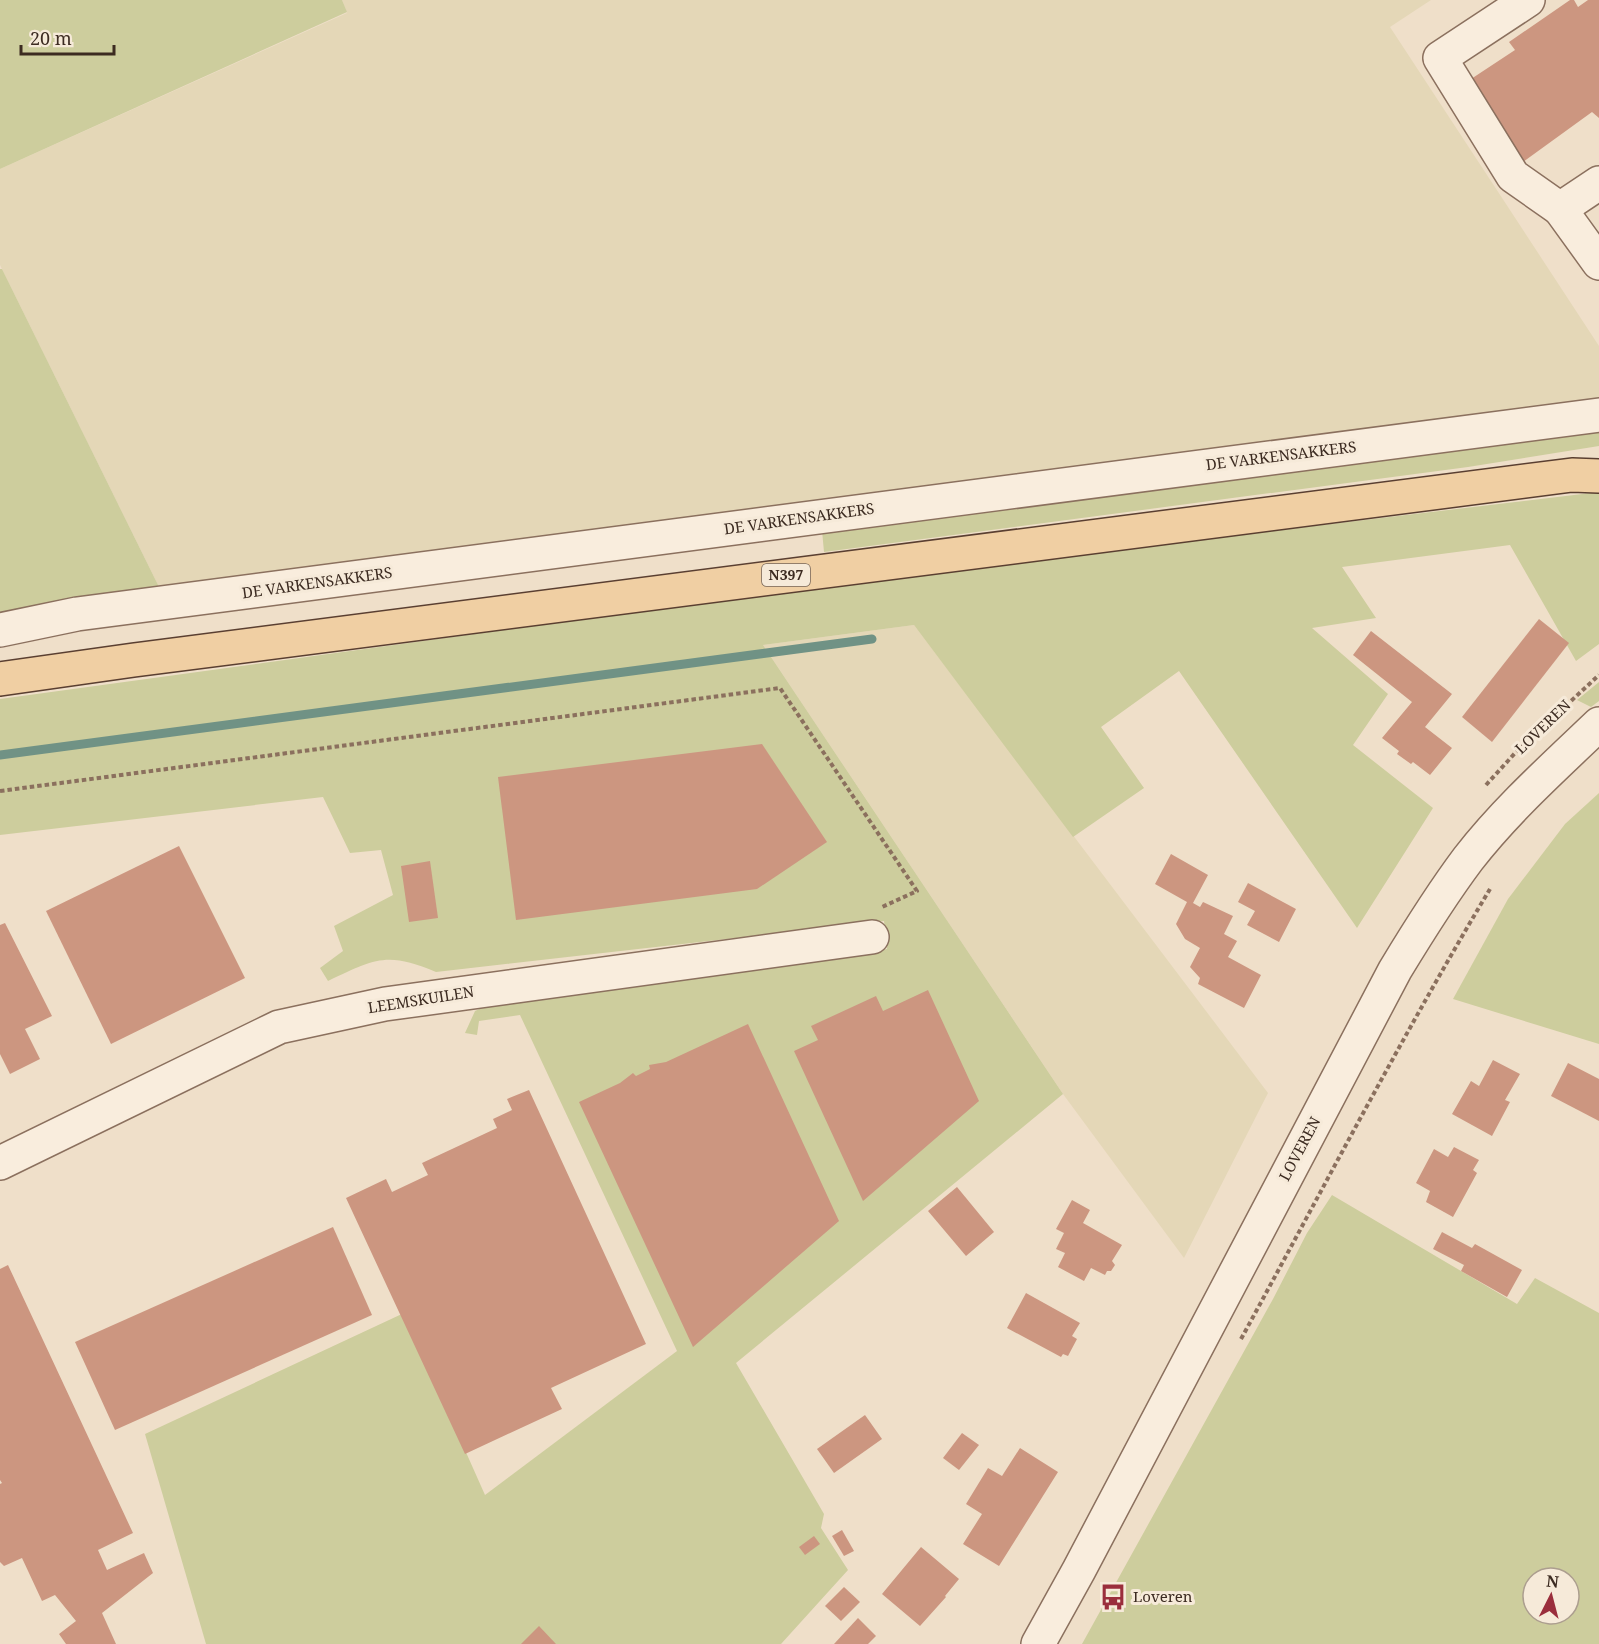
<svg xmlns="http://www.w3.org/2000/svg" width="1599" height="1644" font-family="'Noto Serif',serif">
	<rect width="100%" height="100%" fill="#efdfc9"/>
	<!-- farmland -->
	<g fill="#e4d7b7">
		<path d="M342 0H1431L1390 27 1599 346V403L161 591 0 265V169L347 13Z"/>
		<path d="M914 625 1268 1093 1184 1258 1063 1094 763 645Z"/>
	</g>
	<!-- green -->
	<g fill="#cdcd9d" fill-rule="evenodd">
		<path d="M0 0H342L347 12 0 169Z"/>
		<path d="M0 269H2L161 591 0 617Z"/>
		<path d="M1599 427V446L1468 467 824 552 821 520Z"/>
		<path d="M1599 492V644L1576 661 1510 545 1342 567 1376 618 1312 628 1388 694 1353 745 1433 808 1357 928 1179 671 1101 727 1144 788 1073 837 914 625 763 645 1063 1094 736 1363 824 1514 821 1528 848 1570 781 1644H206L145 1434 404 1313 485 1495 677 1351 520 1015 479 1021 477 1035 465 1033 475 1011 495 1002 887 949 884 921 436 972C387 951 374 959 328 981L320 968 343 951 334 926 393 895 381 850 350 853 323 797 0 835V699L904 575Z"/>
		<path d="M1599 682V701L1591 707 1577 700Z"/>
		<path d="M1599 793V1044L1453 999 1508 899 1565 824Z"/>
		<path d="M1332 1195 1517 1304 1535 1278 1599 1313V1644H1082L1273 1299 1307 1233ZM1533 1578H1569V1614H1533Z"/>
	</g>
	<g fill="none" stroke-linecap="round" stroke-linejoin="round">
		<!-- stream -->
		<path stroke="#709285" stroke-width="9" d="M0 755 872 639"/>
	</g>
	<!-- building -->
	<g fill="#cc9680">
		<path d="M1570 0H1574L1578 7 1588 0H1599V118L1592 112 1523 162 1477 92 1468 81 1515 50 1509 42Z"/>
		<path d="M1539 619 1569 643 1492 742 1462 717Z"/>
		<path d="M1371 631 1452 694 1425 727 1452 748 1430 775 1413 762 1411 764 1397 754 1399 751 1382 738 1412 702 1353 655Z"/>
		<path d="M762 744 827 842 757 889 516 920 498 777Z"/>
		<path d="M179 846 245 978 111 1044 46 911Z"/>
		<path d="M1171 854 1208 875 1193 903 1200 907 1203 902 1233 916 1224 934 1237 941 1228 957 1261 975 1244 1008 1198 984 1200 978 1190 967 1200 948 1185 939 1176 924 1187 902 1155 884Z"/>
		<path d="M430 861 438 918 409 922 401 866Z"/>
		<path d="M1248 883 1296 909 1279 942 1247 925 1255 911 1238 902Z"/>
		<path d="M5 923 52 1016 25 1029 40 1059 10 1074 0 1054V925Z"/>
		<path d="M928 990 979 1101 863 1201 794 1051 818 1040 811 1026 876 996 883 1011Z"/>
		<path d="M748 1024 839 1221 693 1347 579 1102 620 1083 633 1073 636 1076 650 1069 649 1065 666 1062Z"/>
		<path d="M1493 1060 1520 1074 1505 1100 1510 1102 1492 1136 1452 1114 1471 1081 1479 1086Z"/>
		<path d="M1568 1063 1599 1079V1121L1551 1096Z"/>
		<path d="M529 1090 646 1344 551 1388 562 1409 465 1454 346 1198 386 1179 392 1192 428 1175 422 1163 497 1128 493 1119 512 1110 507 1099Z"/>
		<path d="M1454 1147 1479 1160 1473 1170 1477 1173 1453 1217 1426 1202 1430 1191 1416 1183 1434 1149 1448 1157Z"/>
		<path d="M957 1187 994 1232 966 1256 928 1211Z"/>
		<path d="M1072 1200 1090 1210 1083 1223 1122 1245 1112 1261 1115 1265 1111 1271H1107L1105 1275 1091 1268 1084 1281 1058 1267 1065 1253 1056 1249 1064 1233 1056 1229Z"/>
		<path d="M333 1227 372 1315 115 1430 75 1342Z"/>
		<path d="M1442 1232 1472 1248 1475 1244 1522 1270 1507 1297 1461 1271 1464 1265 1433 1249Z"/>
		<path d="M8 1265 133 1533 98 1550 107 1570 144 1553 153 1573 102 1613 116 1644H66L59 1634 76 1621 55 1595 42 1601 22 1558 4 1566 0 1562V1484L2 1483 0 1480V1269Z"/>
		<path d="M1026 1293 1080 1323 1072 1336 1077 1339 1068 1356 1063 1354 1061 1357 1007 1328Z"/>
		<path d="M865 1415 882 1439 834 1473 817 1449Z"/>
		<path d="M962 1433 979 1445 959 1470 943 1458Z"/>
		<path d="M1020 1448 1058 1472 999 1566 963 1544 982 1514 966 1504 988 1468 1002 1476Z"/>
		<path d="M842 1530 854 1551 844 1556 832 1536Z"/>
		<path d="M814 1536 820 1544 805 1555 799 1547Z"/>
		<path d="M921 1547 959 1579 945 1596 946 1597 920 1626 882 1594Z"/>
		<path d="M844 1587 860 1602 841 1621 825 1606Z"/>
		<path d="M858 1618 876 1636 868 1644H834Z"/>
		<path d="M539 1626 556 1644H521Z"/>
	</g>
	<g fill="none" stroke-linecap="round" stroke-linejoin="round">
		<!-- minor casing -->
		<g stroke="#8b705e" stroke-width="36">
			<g id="minor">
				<path d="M1528 0 1440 58 1513 176 1560 209"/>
				<path d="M1599 183 1560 209 1599 263"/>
				<path d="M0 630 77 614 1599 415"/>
				<path d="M0 1163 279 1027 385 1004 872 937"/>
				<path d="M1038 1644 1079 1570 1395 970C1418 932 1441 895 1468 859 1506 810 1554 767 1599 724"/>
			</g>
		</g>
		<!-- major casing -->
		<g stroke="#5a3f31" stroke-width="36">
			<path id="major" d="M0 679 134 660 1572 475 1599 476"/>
		</g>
		<!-- path -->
		<g stroke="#8b705e" stroke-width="4" stroke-dasharray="4.5 3" stroke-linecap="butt">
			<path d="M1486 785 1516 752 1599 675"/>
			<path d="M0 791 780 688 917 891 882 907"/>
			<path d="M1241 1339C1323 1189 1402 1036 1490 889"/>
		</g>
		<!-- minor -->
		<use href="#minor" stroke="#f9eddd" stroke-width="33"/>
		<!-- major -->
		<use href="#major" stroke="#f0cfa3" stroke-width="33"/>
	</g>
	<!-- icons -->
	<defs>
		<g id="bus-bare" transform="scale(2.07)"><path d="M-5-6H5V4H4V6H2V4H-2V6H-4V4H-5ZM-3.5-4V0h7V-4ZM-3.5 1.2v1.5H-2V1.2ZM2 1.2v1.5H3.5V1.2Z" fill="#9a2e3c" stroke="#f6ead9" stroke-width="2.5" paint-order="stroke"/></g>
	</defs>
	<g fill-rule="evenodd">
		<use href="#bus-bare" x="1113" y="1597"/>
	</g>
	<g text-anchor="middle" stroke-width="6" stroke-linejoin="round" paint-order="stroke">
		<!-- shield labels -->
		<rect fill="#f6ead9" stroke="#746458" stroke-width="1.5" x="762" y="564" width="48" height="22" rx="4.5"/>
		<g font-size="14" font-weight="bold" fill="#3c2b21">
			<text x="786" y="580">N397</text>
		</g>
		<!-- street labels -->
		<g font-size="15" fill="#3c2b21" stroke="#f6ead9">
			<text transform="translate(1281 456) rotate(-7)" y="5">DE VARKENSAKKERS</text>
			<text transform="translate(799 519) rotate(-8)" y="5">DE VARKENSAKKERS</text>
			<text transform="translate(317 583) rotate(-8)" y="5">DE VARKENSAKKERS</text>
			<text transform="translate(1543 727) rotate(-44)" y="5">LOVEREN</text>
			<text transform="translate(421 1000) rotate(-9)" y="5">LEEMSKUILEN</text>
			<text transform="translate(1300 1149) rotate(-62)" y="5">LOVEREN</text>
		</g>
		<!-- poi labels -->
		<g font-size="15" fill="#3c2b21" stroke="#f6ead9" text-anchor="start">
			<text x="1133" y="1602">Loveren</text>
		</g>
	</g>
	<!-- north arrow -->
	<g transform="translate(1551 1596) rotate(6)"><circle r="28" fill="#f6ead9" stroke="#ac9e8f" stroke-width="1.5"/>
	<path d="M0-4.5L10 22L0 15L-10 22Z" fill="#9a2e3c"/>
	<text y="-9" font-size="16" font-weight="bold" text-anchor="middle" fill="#3c2b21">N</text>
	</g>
	<!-- scale -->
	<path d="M21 45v9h93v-9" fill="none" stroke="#3c2b21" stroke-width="3"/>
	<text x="30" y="45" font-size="18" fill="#3c2b21" stroke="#f6ead9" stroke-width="4.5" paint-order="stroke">20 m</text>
</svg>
